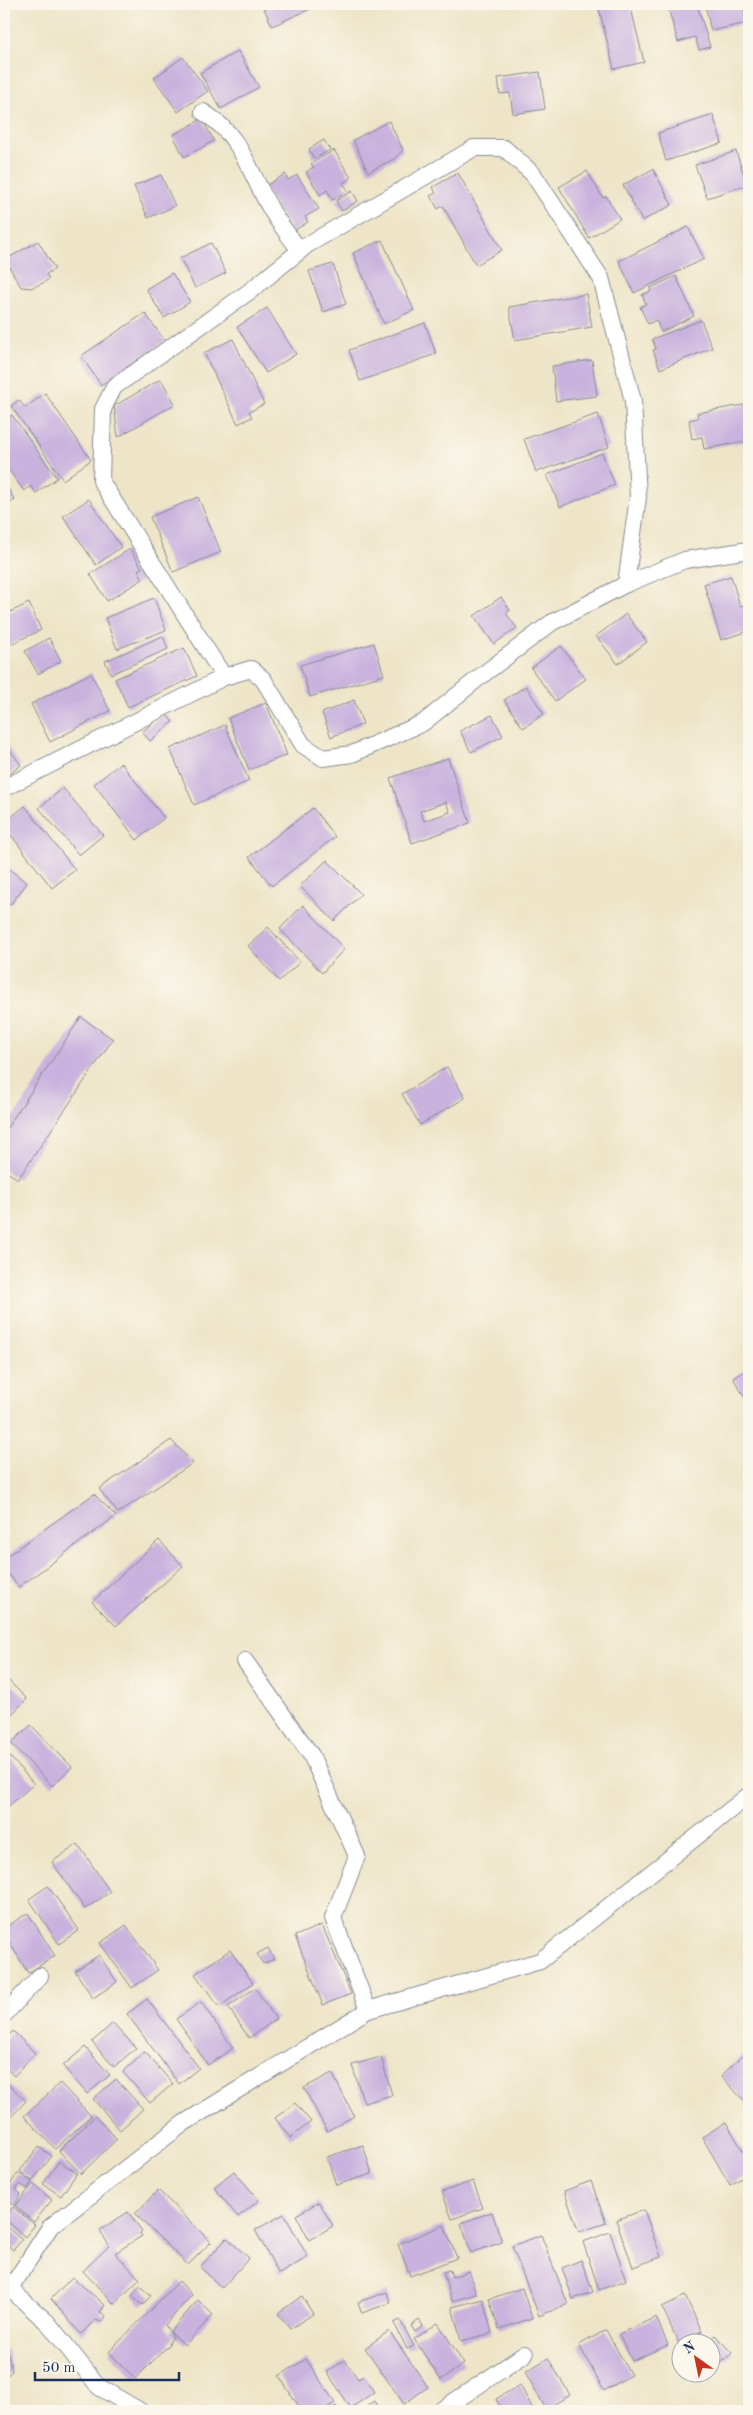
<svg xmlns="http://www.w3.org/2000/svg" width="753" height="2415" font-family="'Old Standard TT',serif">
	<rect width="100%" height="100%" fill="#fbf7ec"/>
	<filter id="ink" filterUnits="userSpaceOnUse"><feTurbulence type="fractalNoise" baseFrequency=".02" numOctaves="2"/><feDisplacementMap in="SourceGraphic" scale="10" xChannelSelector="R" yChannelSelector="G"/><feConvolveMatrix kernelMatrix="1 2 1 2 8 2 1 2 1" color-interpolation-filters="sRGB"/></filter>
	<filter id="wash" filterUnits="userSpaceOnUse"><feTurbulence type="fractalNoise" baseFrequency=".0096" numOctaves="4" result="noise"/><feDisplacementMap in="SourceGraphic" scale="20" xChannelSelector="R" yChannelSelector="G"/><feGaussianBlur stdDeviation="1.12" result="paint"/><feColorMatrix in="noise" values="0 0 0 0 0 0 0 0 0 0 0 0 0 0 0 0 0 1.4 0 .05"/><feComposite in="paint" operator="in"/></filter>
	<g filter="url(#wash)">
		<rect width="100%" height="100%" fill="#eee5c8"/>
		<g id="blocks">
			<!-- building -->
			<g fill="#c9b2de" fill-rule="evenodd">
				<path d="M262 4H316L317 6 272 26Z"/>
				<path d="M621 4H630L644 62 614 69 599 9Z"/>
				<path d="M667 4H697L710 47 699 50 695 37 678 42Z"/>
				<path d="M705 4H743L747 23 711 31Z"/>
				<path d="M238 51 259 87 221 109 200 73Z"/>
				<path d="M183 57 208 91 178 112 154 78Z"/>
				<path d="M540 72 545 109 513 114 510 93 500 94 498 78Z"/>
				<path d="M713 115 722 143 666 161 658 133Z"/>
				<path d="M202 119 214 141 184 157 173 135Z"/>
				<path d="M389 121 403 150 394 159 368 172 353 140Z"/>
				<path d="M324 140 330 150 314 159 309 149Z"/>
				<path d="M334 150 351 178 343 183 348 190 333 200 327 190 320 195 306 172 314 167 311 164Z"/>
				<path d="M736 151 747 185 707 198 695 165Z"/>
				<path d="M653 169 672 205 642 221 623 185Z"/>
				<path d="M587 171 603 198 606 196 620 219 589 238 559 187Z"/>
				<path d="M458 173 502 250 476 265 443 206 438 209 430 196 436 193 433 187Z"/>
				<path d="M285 174 288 180 297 175 319 209 305 217 308 222 292 232 264 187Z"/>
				<path d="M161 175 175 206 148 218 134 186Z"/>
				<path d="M352 191 358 201 342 211 336 201Z"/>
				<path d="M688 227 704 259 634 293 619 261Z"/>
				<path d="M382 240 414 310 384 324 353 253Z"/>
				<path d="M38 241 55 269 46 274 49 279 43 283 31 288 21 287 5 260Z"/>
				<path d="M211 243 226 273 195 288 180 258Z"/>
				<path d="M333 264 346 304 323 312 309 271Z"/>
				<path d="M172 273 190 302 164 318 146 289Z"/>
				<path d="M676 276 694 316 661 332 656 320 648 324 640 307 646 304 642 295 651 291 650 288Z"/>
				<path d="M586 294 592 327 515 340 509 307Z"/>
				<path d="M267 308 296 354 266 373 237 327Z"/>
				<path d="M145 313 165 341 101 385 81 356Z"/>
				<path d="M701 320 712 348 660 369 653 350 656 349 652 339Z"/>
				<path d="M425 323 436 354 360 381 349 350Z"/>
				<path d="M233 339 264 404 249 412 252 417 238 424 204 353Z"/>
				<path d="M592 360 597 396 556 401 552 366Z"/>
				<path d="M161 379 175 404 118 437 114 406Z"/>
				<path d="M45 393 91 460 63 480 11 406 19 400 25 408Z"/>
				<path d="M749 404V441L704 449 702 437 692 439 689 420 698 418 697 413Z"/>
				<path d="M598 414 609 447 536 472 524 439Z"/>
				<path d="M12 415 57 478 36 493 31 486 24 491 4 463V421Z"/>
				<path d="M602 453 615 485 560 507 547 475Z"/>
				<path d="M4 482 15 500 4 507Z"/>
				<path d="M198 497 221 552 173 572 150 517Z"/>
				<path d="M89 499 121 547 96 565 63 516Z"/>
				<path d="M130 549 142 568 138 570 143 579 107 601 90 574Z"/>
				<path d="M731 576 740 606 749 603V631L721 640 704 584Z"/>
				<path d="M501 597 510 610 506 613 517 628 494 644 474 616Z"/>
				<path d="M154 598 166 630 117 649 105 618Z"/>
				<path d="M29 603 41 630 4 647V615Z"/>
				<path d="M626 614 647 642 618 664 596 636Z"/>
				<path d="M163 636 168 649 111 674 105 661Z"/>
				<path d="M49 638 61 661 38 674 25 651Z"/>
				<path d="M374 643 384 675 310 697 300 665Z"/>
				<path d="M561 646 586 679 555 701 531 668Z"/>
				<path d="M184 648 197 676 128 707 115 679Z"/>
				<path d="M91 673 110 711 50 742 31 704Z"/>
				<path d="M526 686 544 714 523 728 504 700Z"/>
				<path d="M354 700 363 724 331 737 322 713Z"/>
				<path d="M266 703 287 755 249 770 228 718Z"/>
				<path d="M165 713 173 722 150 741 142 732Z"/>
				<path d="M492 715 503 736 471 752 460 731Z"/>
				<path d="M225 725 249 781 194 805 170 749Z"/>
				<path d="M7 746 21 765 6 777 4 774V748Z"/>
				<path d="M448 758 470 823 412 843 390 778ZM446 802 450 812 424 821 420 811Z"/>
				<path d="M121 763 164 818 137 840 94 784Z"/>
				<path d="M63 788 103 835 79 855 39 808Z"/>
				<path d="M25 806 75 870 52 888 4 826V823Z"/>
				<path d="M313 808 335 837 272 886 249 857Z"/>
				<path d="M327 860 361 894 334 921 300 886Z"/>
				<path d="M4 865 27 883 10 905 4 900Z"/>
				<path d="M303 905 344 949 322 973 280 929Z"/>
				<path d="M268 927 300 962 279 981 248 946Z"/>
				<path d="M81 1017 113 1039 18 1179 4 1170V1132Z"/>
				<path d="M447 1067 465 1098 420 1125 402 1094Z"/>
				<path d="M749 1368V1404L733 1378Z"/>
				<path d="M171 1440 193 1463 118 1513 99 1489Z"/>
				<path d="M94 1494 116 1516 19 1587 4 1568V1558Z"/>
				<path d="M159 1540 183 1566 116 1626 92 1602Z"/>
				<path d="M4 1676 27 1699 6 1720 4 1717Z"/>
				<path d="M31 1725 72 1767 52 1786 11 1743Z"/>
				<path d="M4 1750 34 1784 5 1809 4 1807Z"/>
				<path d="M78 1844 110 1892 85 1909 52 1862Z"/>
				<path d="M48 1886 79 1930 59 1944 29 1899Z"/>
				<path d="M28 1913 55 1956 28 1973 4 1933V1928Z"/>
				<path d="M126 1925 158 1970 132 1988 100 1943Z"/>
				<path d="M322 1925 351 1994 323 2005 295 1936Z"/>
				<path d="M268 1948 274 1959 263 1964 257 1954Z"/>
				<path d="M4 1950 9 1957 4 1961Z"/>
				<path d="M230 1950 253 1983 219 2007 195 1974Z"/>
				<path d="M99 1955 117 1982 93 1998 75 1971Z"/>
				<path d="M255 1988 276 2019 249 2038 228 2007Z"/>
				<path d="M147 1999 199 2068 179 2084 127 2014Z"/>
				<path d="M201 2002 233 2048 208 2065 176 2019Z"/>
				<path d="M113 2023 136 2048 114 2067 92 2042Z"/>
				<path d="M13 2031 35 2053 14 2076 4 2066V2041Z"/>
				<path d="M85 2047 110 2075 87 2094 63 2066Z"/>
				<path d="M748 2050 749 2051 748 2105 721 2076Z"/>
				<path d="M145 2052 173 2084 150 2103 123 2072Z"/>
				<path d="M381 2057 392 2095 364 2103 352 2065Z"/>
				<path d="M332 2073 354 2116 327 2131 304 2088Z"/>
				<path d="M116 2079 143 2109 120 2130 93 2099Z"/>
				<path d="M4 2080 26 2101 4 2124Z"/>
				<path d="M60 2083 91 2116 55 2149 24 2116Z"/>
				<path d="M295 2103 311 2122 290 2138 275 2118Z"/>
				<path d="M95 2116 117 2139 81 2174 59 2151Z"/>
				<path d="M726 2122 749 2161V2174L730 2185 702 2137Z"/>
				<path d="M363 2145 372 2174 336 2185 327 2157Z"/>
				<path d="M39 2147 52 2156 32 2181 20 2171Z"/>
				<path d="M59 2161 77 2173 61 2196 43 2184Z"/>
				<path d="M234 2171 259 2200 238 2217 214 2187Z"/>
				<path d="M18 2173 32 2182 27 2189 20 2184 16 2190 21 2194 14 2205 4 2197V2193Z"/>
				<path d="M473 2181 483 2208 452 2219 442 2192Z"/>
				<path d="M591 2181 606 2223 579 2232 564 2191Z"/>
				<path d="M33 2184 52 2200 34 2222 15 2206Z"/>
				<path d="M158 2190 211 2242 188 2265 135 2214Z"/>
				<path d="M319 2202 333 2226 309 2240 296 2215Z"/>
				<path d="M13 2207 35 2225 25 2237 4 2218Z"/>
				<path d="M644 2210 661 2257 633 2267 616 2220Z"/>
				<path d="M128 2212 142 2231 140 2233 142 2236 115 2253 140 2279 114 2304 83 2271 109 2246 100 2230Z"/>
				<path d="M492 2212 502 2242 471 2253 461 2223Z"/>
				<path d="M284 2214 308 2257 279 2274 255 2230Z"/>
				<path d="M444 2225 457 2258 410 2276 398 2244Z"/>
				<path d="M8 2228 22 2240 13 2250 4 2242V2232Z"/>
				<path d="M610 2232 626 2280 599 2290 583 2242Z"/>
				<path d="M541 2235 568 2304 539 2316 512 2246Z"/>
				<path d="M227 2238 249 2258 222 2288 200 2267Z"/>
				<path d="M581 2260 593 2292 573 2299 562 2268Z"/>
				<path d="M450 2270 452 2277 469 2271 476 2294 452 2301 443 2272Z"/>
				<path d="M72 2277 105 2305 100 2312 106 2316 102 2322 95 2320 81 2334 51 2299Z"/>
				<path d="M179 2281 192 2295 165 2325 173 2337 169 2342 170 2344 135 2379 109 2352Z"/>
				<path d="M140 2286 151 2296 142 2305 132 2296Z"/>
				<path d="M522 2288 532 2318 499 2329 489 2299Z"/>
				<path d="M387 2292 390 2303 362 2313 358 2302Z"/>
				<path d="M302 2296 313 2314 290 2329 278 2313Z"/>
				<path d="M685 2296 702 2331 678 2342 662 2307Z"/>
				<path d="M483 2299 492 2333 461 2341 452 2307Z"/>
				<path d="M198 2300 213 2315 185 2345 170 2332Z"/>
				<path d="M656 2317 668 2345 632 2361 619 2334Z"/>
				<path d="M400 2320 414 2346 407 2349 394 2323Z"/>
				<path d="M419 2320 423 2326 415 2332 411 2326Z"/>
				<path d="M438 2323 464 2364 441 2380 414 2339Z"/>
				<path d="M606 2330 631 2375 604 2391 579 2345Z"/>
				<path d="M389 2331 428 2387 404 2404 365 2348Z"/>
				<path d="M715 2335 732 2353 707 2376 704 2372H710V2342H707Z"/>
				<path d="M4 2347 7 2351 12 2371 4 2378Z"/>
				<path d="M548 2358 570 2395 546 2409 525 2372Z"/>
				<path d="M306 2359 335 2403 322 2411H302L279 2376Z"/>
				<path d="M345 2360 358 2379 364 2376 374 2392 351 2408 327 2372Z"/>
				<path d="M520 2385 534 2411H503L496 2399Z"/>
				<path d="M375 2401 381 2411H360Z"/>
				<path d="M336 2406 339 2411H329Z"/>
			</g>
		</g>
	</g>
	<g filter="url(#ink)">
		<use href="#blocks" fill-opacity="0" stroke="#848a93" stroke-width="1"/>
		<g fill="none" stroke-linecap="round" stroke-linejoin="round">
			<!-- minor casing -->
			<g stroke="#848a93" stroke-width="18">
				<g id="minor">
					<path d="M203 112C242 136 248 169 269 206 277 222 290 236 300 251"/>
					<path d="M224 677 101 481 103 409 114 387 250 291 307 245 474 148H504L533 174 601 278 633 401 638 497 626 584"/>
					<path d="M4 788 224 677 251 669 263 679 303 745 323 758 352 754 423 723 481 676 551 623 626 584 685 560 749 550"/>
					<path d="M245 1661 311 1755 357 1856 333 1918 368 2010"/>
					<path d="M4 2015 40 1976"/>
					<path d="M10 2289 48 2323 99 2387 140 2411"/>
					<path d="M4 2293 10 2289 50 2227 184 2123 368 2010 540 1961 749 1795"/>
					<path d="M440 2411 525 2354"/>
				</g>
			</g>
			<!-- minor -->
			<use href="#minor" stroke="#fff" stroke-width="16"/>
		</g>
	</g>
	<!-- margin -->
	<rect width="753" height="2415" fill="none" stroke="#fbf7ec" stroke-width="20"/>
	<!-- north arrow -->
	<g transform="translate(696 2358) rotate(327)"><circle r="24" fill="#fbf7ec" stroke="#a1a7b3"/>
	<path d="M0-4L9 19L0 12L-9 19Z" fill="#c8321e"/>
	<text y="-8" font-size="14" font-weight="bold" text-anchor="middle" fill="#1b2f5e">N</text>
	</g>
	<!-- scale -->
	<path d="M35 2372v8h144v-8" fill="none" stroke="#1b2f5e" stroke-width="2.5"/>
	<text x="42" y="2372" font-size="15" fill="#1b2f5e" stroke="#fbf7ec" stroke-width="4" paint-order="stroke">50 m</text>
</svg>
